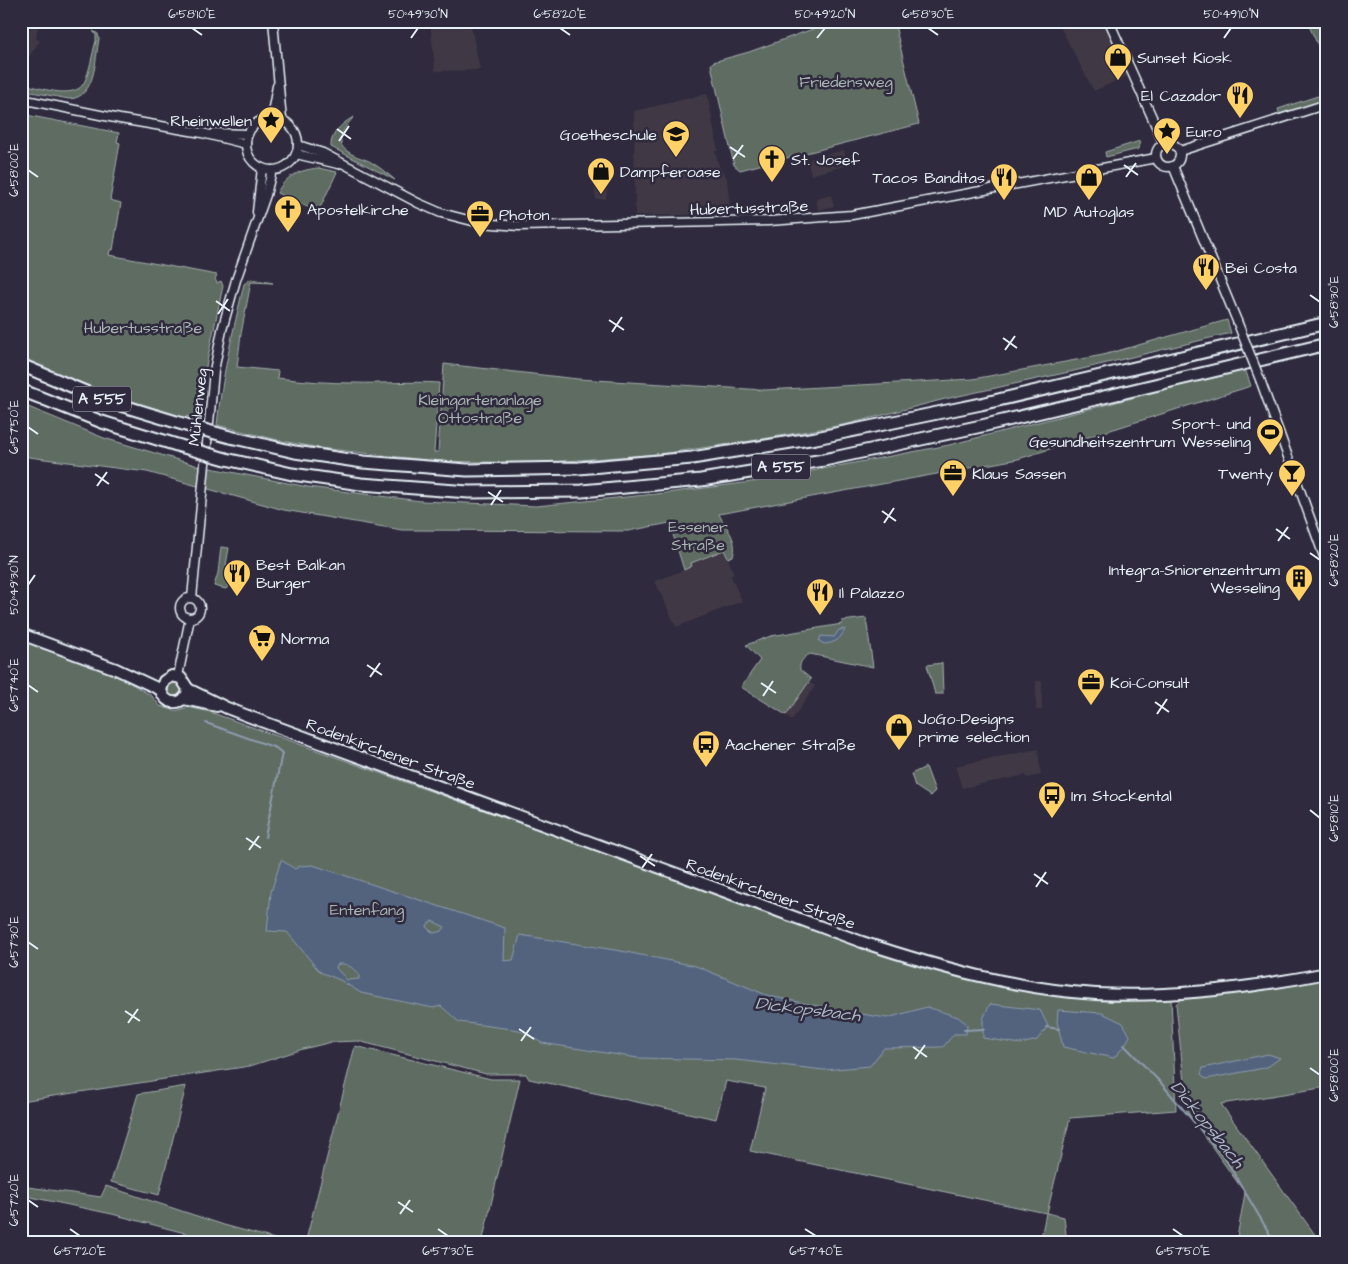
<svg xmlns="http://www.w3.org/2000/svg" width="1348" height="1264" font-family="'Architects Daughter',sans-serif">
	<rect width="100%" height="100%" fill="#2f2a3d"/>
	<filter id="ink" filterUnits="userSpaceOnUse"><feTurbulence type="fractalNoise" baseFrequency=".02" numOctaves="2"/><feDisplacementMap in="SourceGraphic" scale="10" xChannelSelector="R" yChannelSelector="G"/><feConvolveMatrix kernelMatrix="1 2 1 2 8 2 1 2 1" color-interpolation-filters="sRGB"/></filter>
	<g filter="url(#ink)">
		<!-- built -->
		<g fill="#413845">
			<path d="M430 21H470L480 70 435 71Z"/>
			<path d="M1057 21H1115L1118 28 1114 30 1133 73 1094 91Z"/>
			<path d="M32 24 38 25 36 38 40 41 21 68V29L24 25 30 29Z"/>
			<path d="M707 94 718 150 715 151 719 166 727 178 730 208 724 214 635 216 634 111Z"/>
			<path d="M844 150 848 165 811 175 808 163 810 159Z"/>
			<path d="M594 186H607L606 199H596Z"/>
			<path d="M831 195 834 206 818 210 816 199Z"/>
			<path d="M724 550 734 573 731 576 742 601 676 627 655 581 684 570 692 566 690 563Z"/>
			<rect x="1036" y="681" width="6" height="29"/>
			<path d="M809 682 815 686 792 720 786 715Z"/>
			<path d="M1038 749 1041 775 1027 778 1026 775 962 788 955 766Z"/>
		</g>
		<!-- green -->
		<g fill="#5e6c62" stroke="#a3aead">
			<path d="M835 21H894L919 124 740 170 734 165 711 65 713 62 749 52Z"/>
			<path d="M1309 21H1327V65L1310 28Z"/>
			<path d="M93 31 98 34 99 39C95 59 96 98 69 99L21 90V83C37 87 74 101 84 83 90 71 92 54 96 41V35Z"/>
			<path d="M1327 78V121L1321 106 1281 119 1278 109 1324 94 1319 81Z"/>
			<path d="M21 114 119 133 117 142 120 143 110 200 121 203 113 250H110L109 255 217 275 215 279 217 283 221 281 223 286 204 376 197 419 186 416 185 418C129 401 74 382 21 358Z"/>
			<path d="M354 117C346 125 333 142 347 151 353 156 362 158 369 161 378 166 387 173 395 180L331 147C330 134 343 122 354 117Z"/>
			<path d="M1140 141 1138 149 1106 157 1105 152Z"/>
			<path d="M318 168 337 172 321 206 314 210 277 193C285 176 300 170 318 168Z"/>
			<path d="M251 279 273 283 251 282 241 334 237 367 278 371 277 378C303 381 329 383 354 383 382 384 411 381 439 383L434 452H438L444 364 578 379 765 390 973 379 1103 355 1227 320 1231 333 1074 371 945 399 848 424 751 441 659 454 539 463 434 461 320 448 282 441 217 425C222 375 233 332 244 284Z"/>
			<path d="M1245 369 1251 386 1018 459 719 514C725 527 739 540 733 556L728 558 724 550 691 563 692 566 684 570 671 528 675 522 628 531 402 530 284 510 147 472 21 456V404L104 438 195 465 308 487 421 501 536 506 666 493 759 481 949 445Z"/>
			<path d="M221 547 229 548 226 565 234 566 231 583 226 589 214 586 218 573Z"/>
			<path d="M866 618 873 667 810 654C803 658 799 662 800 670L811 679 786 715 741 687 760 660 746 645 771 636 842 624V621Z"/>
			<path d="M21 639 115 674 152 696 160 706 176 711 188 707 210 712 884 954 981 981 1171 998 1176 1110 1070 1118 1047 1213 1064 1217 1067 1243H1040L1046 1213 750 1151 765 1088 726 1081 716 1119 529 1079 526 1074H486L358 1041 332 1042 303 1049 250 1066 21 1101Z"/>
			<path d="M942 663 943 694H935L927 665Z"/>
			<circle cx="175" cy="690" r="7"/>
			<path d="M926 767 935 791 930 796 915 786 911 774Z"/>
			<path d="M1327 979V1087L1221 1104 1321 1243H1236L1245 1193 1187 1112 1176 1004 1182 998 1252 992Z"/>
			<path d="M355 1046 491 1079H520L482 1243H313L306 1240Z"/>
			<path d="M186 1086 159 1195 111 1182 138 1094Z"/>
			<path d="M21 1186 101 1197 106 1186 224 1225 289 1243H214L185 1233 112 1214 21 1195Z"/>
		</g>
		<!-- water -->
		<g fill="#52637d" stroke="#8e9cae" fill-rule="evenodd">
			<path d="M845 629C840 640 835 643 824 644L819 641 821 636 834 637 839 630Z"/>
			<path d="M281 860 295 869 300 866 313 865 505 928 504 961 513 960 520 935 621 951 696 966 769 996 842 1011 887 1018 927 1007 958 1017 967 1024 966 1034H954L943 1047 884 1048 870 1066 824 1070 736 1060 638 1058 542 1043 519 1030 459 1022 441 1006 433 1008 361 993 340 980 320 972 287 932 267 931 271 892ZM432 921 445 927 442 931 434 933 428 929 427 925ZM339 964C348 963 355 969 359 976V979L347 980 336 968 337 965Z"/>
			<path d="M990 1004 1040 1010 1048 1026 1037 1040 1021 1044 983 1038V1019Z"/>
			<path d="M1058 1010 1102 1013 1123 1023 1130 1036 1125 1045 1114 1058 1063 1047 1057 1022Z"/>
			<path d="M1268 1054 1280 1058 1269 1066 1264 1068 1206 1079 1201 1074 1203 1068Z"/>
		</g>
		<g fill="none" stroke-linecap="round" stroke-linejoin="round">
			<!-- stream -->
			<g stroke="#8e9cae" stroke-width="2">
				<path d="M206 723 276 748 282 753 265 837"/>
				<path d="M1046 1027 1059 1029"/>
				<path d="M964 1030 984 1029"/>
				<path d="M1124 1045 1161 1083 1226 1160 1275 1243"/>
			</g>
			<!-- minor casing -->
			<g stroke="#e8f1f8" stroke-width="11">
				<g id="minor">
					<path d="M273 21 282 120"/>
					<path d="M1109 21 1164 144"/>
					<path d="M21 99 120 119 202 133 246 144"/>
					<path d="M271 118 277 86"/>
					<circle cx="272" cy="144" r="26"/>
					<path d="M214 133 248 134"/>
					<circle cx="1168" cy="155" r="12"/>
					<path d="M298 145 323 153 418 203 441 213 480 223 519 226 769 221 852 215 1156 158"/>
					<path d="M1180 151 1327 104"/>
					<path d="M296 154 338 164"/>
					<path d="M1173 166 1237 321"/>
					<path d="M257 212 262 168"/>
					<path d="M1261 382 1327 565"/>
					<path d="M192 598 214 371 222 330 236 280 266 195 272 170"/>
					<circle cx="190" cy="608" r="10"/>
					<path d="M178 676 190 618"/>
				</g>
			</g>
			<!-- major casing -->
			<g stroke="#e8f1f8" stroke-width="14">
				<g id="major">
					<path d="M21 634 116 669 161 690C165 707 186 706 188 689L181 678 172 676 164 681 161 690"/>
					<path d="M188 689 227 708 261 721 862 942C938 967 1016 989 1096 994 1174 998 1251 988 1327 973"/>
					<path d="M184 699 217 706"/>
				</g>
			</g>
			<!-- highway casing -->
			<g stroke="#e8f1f8" stroke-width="15">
				<g id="highway">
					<path d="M21 365 107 401 186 425"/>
					<path d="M21 390 102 422 180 446"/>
					<path d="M230 437 295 452 363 462 467 470 579 468 692 458 816 438 981 404 1327 323"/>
					<path d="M226 459 292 474 361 484 469 492 582 491 701 480 824 460 986 425 1327 344"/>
				</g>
			</g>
			<!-- minor -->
			<use href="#minor" stroke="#2f2a3d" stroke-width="8"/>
			<!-- major -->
			<use href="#major" stroke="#2f2a3d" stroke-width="10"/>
			<!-- highway -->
			<use href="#highway" stroke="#2f2a3d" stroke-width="11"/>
			<!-- minor-bridge casing -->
			<g stroke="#e8f1f8" stroke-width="11" stroke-linecap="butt">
				<path id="minor-bridge" d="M1237 321 1261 382"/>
			</g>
			<!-- highway-bridge casing -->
			<g stroke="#e8f1f8" stroke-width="15" stroke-linecap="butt">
				<g id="highway-bridge">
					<path d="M186 425 230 437"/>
					<path d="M180 446 226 459"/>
				</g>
			</g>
			<!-- minor-bridge -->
			<use href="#minor-bridge" stroke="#2f2a3d" stroke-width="8"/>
			<!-- highway-bridge -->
			<use href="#highway-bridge" stroke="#2f2a3d" stroke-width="11"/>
		</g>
	</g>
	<!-- ticks -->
	<path fill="none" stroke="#e8f1f8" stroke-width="2" d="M192 28 202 35M560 28 570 35M928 28 938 35M411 38 418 28M817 38 825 28M1224 38 1231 28M337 129 351 139M339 141 349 126M730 147 745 157M733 159 743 145M1124 165 1138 175M28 170 38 177M1126 177 1136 163M1310 295 1320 302M216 301 230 311M218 314 228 299M609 320 624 330M612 332 622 317M1003 338 1017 348M1005 350 1015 336M28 427 38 434M95 474 109 484M97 486 107 472M488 492 503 502M491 505 501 490M882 511 896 521M884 523 894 508M1276 529 1290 539M1278 541 1288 527M1310 553 1320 560M28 585 35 575M367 665 382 675M370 677 380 663M761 683 776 693M28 685 38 692M763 696 773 681M1155 702 1169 712M1157 714 1167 699M1310 810 1320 818M246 838 261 848M249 850 259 836M640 856 655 866M642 868 652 854M1034 874 1048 884M1036 887 1046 872M28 942 38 949M125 1011 140 1021M128 1023 138 1009M519 1029 534 1039M521 1041 531 1027M913 1047 927 1057M915 1059 925 1045M1310 1068 1320 1075M28 1200 38 1207M398 1202 413 1212M400 1214 410 1200M70 1229 80 1236M438 1229 448 1236M805 1229 816 1236M1173 1229 1183 1236"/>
	<!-- icons -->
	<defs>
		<g id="shop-pin" transform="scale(1.4375)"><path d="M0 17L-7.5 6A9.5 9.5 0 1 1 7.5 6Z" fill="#ffd166" stroke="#2f2a3d"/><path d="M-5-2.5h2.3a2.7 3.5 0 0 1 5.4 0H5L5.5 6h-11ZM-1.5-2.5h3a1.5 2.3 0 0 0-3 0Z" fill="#111"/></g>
		<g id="restaurant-pin" transform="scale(1.4375)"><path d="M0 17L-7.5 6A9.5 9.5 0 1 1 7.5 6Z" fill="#ffd166" stroke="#2f2a3d"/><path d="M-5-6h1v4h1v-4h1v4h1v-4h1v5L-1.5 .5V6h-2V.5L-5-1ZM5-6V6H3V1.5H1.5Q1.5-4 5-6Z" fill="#111"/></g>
		<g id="sight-pin" transform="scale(1.4375)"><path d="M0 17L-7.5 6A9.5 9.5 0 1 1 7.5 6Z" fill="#ffd166" stroke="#2f2a3d"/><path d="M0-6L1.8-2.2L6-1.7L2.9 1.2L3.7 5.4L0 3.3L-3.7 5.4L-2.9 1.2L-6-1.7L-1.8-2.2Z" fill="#111"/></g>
		<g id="school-pin" transform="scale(1.4375)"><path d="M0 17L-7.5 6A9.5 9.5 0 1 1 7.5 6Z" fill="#ffd166" stroke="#2f2a3d"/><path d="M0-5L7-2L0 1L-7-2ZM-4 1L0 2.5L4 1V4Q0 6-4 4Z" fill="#111"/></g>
		<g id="church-pin" transform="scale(1.4375)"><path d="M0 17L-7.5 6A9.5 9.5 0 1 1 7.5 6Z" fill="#ffd166" stroke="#2f2a3d"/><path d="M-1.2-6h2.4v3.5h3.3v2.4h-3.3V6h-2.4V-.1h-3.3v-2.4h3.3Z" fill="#111"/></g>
		<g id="office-pin" transform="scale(1.4375)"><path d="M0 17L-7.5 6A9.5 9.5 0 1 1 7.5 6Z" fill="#ffd166" stroke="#2f2a3d"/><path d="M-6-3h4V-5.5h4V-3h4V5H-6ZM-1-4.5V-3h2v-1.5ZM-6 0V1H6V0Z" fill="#111"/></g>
		<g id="stadium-pin" transform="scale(1.4375)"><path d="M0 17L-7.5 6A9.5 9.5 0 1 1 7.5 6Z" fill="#ffd166" stroke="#2f2a3d"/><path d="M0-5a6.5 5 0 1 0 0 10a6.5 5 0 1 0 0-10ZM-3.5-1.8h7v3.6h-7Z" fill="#111"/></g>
		<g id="bar-pin" transform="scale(1.4375)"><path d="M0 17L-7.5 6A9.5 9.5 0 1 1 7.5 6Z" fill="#ffd166" stroke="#2f2a3d"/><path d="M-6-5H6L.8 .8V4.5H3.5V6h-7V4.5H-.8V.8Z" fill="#111"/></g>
		<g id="building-pin" transform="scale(1.4375)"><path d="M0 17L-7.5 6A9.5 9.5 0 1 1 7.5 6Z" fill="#ffd166" stroke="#2f2a3d"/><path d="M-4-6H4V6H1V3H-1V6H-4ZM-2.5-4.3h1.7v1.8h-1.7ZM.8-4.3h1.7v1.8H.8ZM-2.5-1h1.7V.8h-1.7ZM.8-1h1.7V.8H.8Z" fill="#111"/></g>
		<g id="supermarket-pin" transform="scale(1.4375)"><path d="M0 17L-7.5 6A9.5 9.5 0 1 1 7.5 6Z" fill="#ffd166" stroke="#2f2a3d"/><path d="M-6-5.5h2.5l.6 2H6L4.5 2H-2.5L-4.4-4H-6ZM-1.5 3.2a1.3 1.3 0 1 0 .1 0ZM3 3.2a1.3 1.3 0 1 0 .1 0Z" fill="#111"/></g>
		<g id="bus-pin" transform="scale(1.4375)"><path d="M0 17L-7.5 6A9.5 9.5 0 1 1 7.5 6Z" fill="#ffd166" stroke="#2f2a3d"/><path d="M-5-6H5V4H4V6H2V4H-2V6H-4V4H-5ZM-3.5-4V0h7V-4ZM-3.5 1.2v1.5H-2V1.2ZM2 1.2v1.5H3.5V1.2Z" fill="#111"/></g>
	</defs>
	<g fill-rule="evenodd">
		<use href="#shop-pin" x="1118" y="57"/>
		<use href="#restaurant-pin" x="1240" y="95"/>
		<use href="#sight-pin" x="271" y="120"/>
		<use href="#sight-pin" x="1167" y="131"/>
		<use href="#school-pin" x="676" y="134"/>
		<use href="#church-pin" x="772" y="159"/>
		<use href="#shop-pin" x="601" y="171"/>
		<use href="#restaurant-pin" x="1004" y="177"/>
		<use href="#shop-pin" x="1089" y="177"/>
		<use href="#church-pin" x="288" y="209"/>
		<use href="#office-pin" x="480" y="214"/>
		<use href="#restaurant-pin" x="1206" y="267"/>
		<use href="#stadium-pin" x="1270" y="432"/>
		<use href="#office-pin" x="953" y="473"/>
		<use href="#bar-pin" x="1292" y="473"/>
		<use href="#restaurant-pin" x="237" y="573"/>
		<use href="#building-pin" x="1299" y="578"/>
		<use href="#restaurant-pin" x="820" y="592"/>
		<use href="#supermarket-pin" x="262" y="638"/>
		<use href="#office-pin" x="1091" y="682"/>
		<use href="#shop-pin" x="899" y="727"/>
		<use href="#bus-pin" x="706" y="744"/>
		<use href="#bus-pin" x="1052" y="795"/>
	</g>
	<g text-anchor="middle" stroke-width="5" stroke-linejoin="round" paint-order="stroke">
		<!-- shield labels -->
		<g fill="#2f2a3d" stroke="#b0b5c0" stroke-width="1">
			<rect x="73" y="386.5" width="58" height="25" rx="4"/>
			<rect x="752" y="454.5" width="58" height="25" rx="4"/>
		</g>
		<g font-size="15" font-weight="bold" fill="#e8f1f8">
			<text x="102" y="404">A 555</text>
			<text x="781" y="472">A 555</text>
		</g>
		<!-- poi labels -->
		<g font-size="16" fill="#e8f1f8" stroke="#2f2a3d" text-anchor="start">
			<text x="1137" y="63">Sunset Kiosk</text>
			<text x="1221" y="101" text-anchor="end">El Cazador</text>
			<text x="252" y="126" text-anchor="end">Rheinwellen</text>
			<text x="1186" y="137">Euro</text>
			<text x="657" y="140" text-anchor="end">Goetheschule</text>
			<text x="791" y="165">St. Josef</text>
			<text x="620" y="177">Dampferoase</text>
			<text x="985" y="183" text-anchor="end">Tacos Banditas</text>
			<text x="307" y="215">Apostelkirche</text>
			<text x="1089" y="217" text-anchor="middle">MD Autoglas</text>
			<text x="499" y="220">Photon</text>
			<text x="1225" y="273">Bei Costa</text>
			<text x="1251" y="429" text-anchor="end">Sport- und<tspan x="1251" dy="18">Gesundheitszentrum Wesseling</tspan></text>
			<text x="972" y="479">Klaus Sassen</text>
			<text x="1273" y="479" text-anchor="end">Twenty</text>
			<text x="256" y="570">Best Balkan<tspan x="256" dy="18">Burger</tspan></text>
			<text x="1280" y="575" text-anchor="end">Integra-Sniorenzentrum<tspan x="1280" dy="18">Wesseling</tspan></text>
			<text x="839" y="598">Il Palazzo</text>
			<text x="281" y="644">Norma</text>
			<text x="1110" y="688">Koi-Consult</text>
			<text x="918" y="724">JoGo-Designs<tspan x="918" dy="18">prime selection</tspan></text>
			<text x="725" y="750">Aachener Straße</text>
			<text x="1071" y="801">Im Stockental</text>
		</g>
		<!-- park labels -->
		<g font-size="16" fill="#aab5b4" stroke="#2f2a3d">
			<text x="846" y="87">Friedensweg</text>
			<text x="143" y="333">Hubertusstraße</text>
			<text x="480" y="405">Kleingartenanlage<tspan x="480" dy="18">Ottostraße</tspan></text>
			<text x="698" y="532">Essener<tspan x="698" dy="18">Straße</tspan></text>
			<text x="367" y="915">Entenfang</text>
		</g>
		<!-- street labels -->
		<g font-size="16" fill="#e8f1f8" stroke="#2f2a3d">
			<text transform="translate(749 207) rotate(-2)" y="6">Hubertusstraße</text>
			<text transform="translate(197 407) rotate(-84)" y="6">Mühlenweg</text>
			<text transform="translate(391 753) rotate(20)" y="6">Rodenkirchener Straße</text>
			<text transform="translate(771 893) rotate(20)" y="6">Rodenkirchener Straße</text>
		</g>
		<!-- water labels -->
		<g font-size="18" font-style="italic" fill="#acb8c7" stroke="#2f2a3d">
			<text transform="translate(808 1009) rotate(7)" y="6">Dickopsbach</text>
			<text transform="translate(1208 1124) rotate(51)" y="6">Dickopsbach</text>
		</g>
	</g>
	<!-- margin -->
	<rect width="1348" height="1264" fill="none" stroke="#2f2a3d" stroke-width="55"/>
	<rect x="28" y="28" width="1292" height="1208" fill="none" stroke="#e8f1f8" stroke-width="2"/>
	<g font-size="12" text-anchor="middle" fill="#e8f1f8">
		<text x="192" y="18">6°58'10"E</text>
		<text x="418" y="18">50°49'30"N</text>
		<text x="560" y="18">6°58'20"E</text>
		<text x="825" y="18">50°49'20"N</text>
		<text x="928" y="18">6°58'30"E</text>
		<text x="1231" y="18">50°49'10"N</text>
		<text transform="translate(14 170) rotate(-90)" y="4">6°58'00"E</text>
		<text transform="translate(1334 302) rotate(-90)" y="4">6°58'30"E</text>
		<text transform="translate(14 427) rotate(-90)" y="4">6°57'50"E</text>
		<text transform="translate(1334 560) rotate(-90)" y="4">6°58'20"E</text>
		<text transform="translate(14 585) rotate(-90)" y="4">50°49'30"N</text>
		<text transform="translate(14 685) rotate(-90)" y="4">6°57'40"E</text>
		<text transform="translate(1334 818) rotate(-90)" y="4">6°58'10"E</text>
		<text transform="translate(14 942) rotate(-90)" y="4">6°57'30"E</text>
		<text transform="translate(1334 1075) rotate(-90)" y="4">6°58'00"E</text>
		<text transform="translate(14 1200) rotate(-90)" y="4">6°57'20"E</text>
		<text x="80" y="1255">6°57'20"E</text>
		<text x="448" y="1255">6°57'30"E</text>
		<text x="816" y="1255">6°57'40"E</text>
		<text x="1183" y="1255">6°57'50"E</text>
	</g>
</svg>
